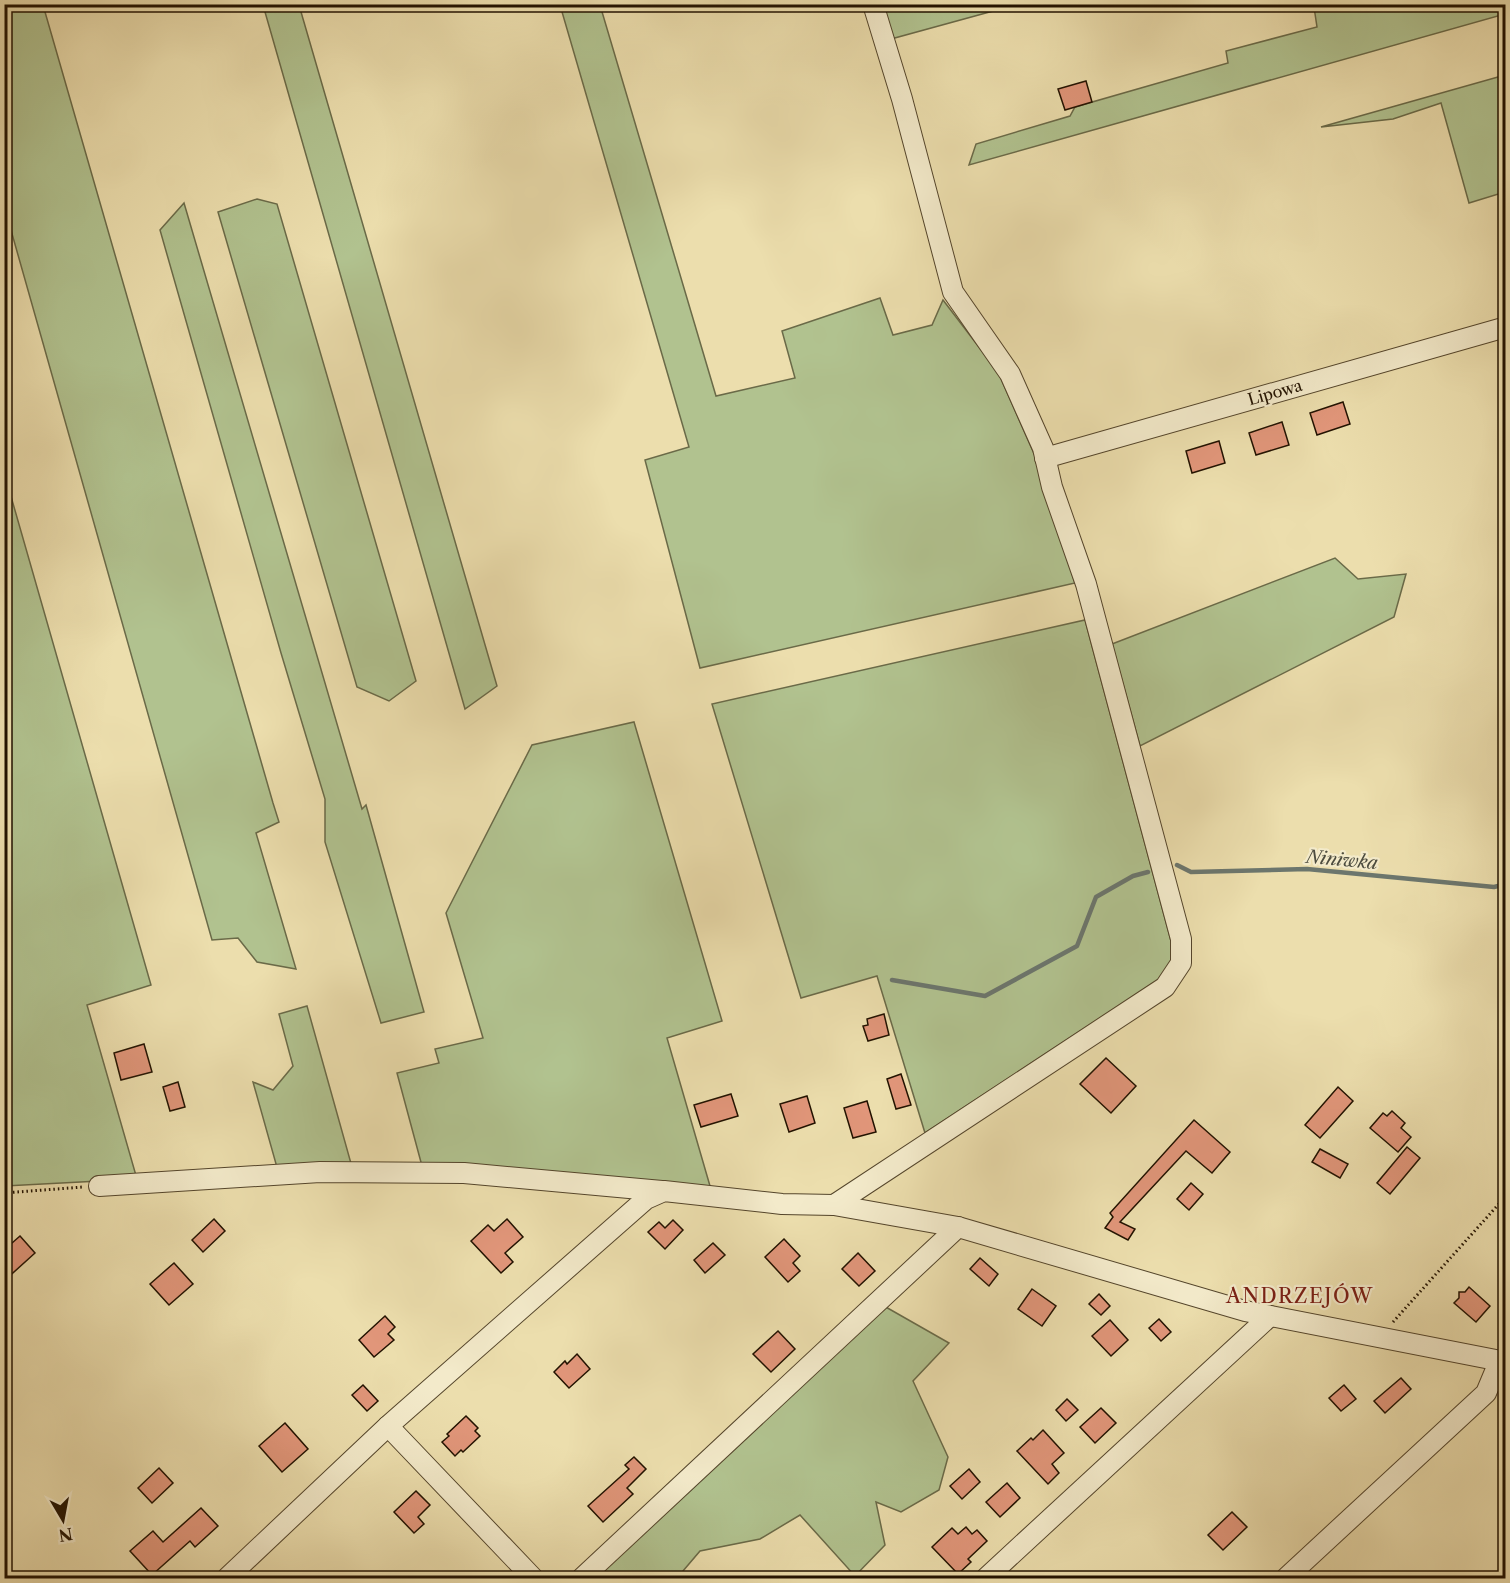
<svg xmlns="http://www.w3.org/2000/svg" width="1510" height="1583" font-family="'Libre Caslon Text',serif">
	<rect width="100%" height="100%" fill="#ecdead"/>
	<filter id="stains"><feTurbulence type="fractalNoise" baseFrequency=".00333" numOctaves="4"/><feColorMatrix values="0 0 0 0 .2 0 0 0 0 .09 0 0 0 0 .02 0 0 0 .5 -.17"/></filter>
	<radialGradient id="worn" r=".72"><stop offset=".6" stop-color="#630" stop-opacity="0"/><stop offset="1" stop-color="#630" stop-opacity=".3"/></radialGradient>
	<!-- green -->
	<g fill="#b1c28f" stroke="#6a6a48" stroke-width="1.5">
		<path d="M20 4 43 5 273 803 279 822 256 833 296 969 257 962 238 938 212 940 5 209V6Z"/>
		<path d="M882 4 1015 5 891 39Z"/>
		<path d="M263 5H299L497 686 465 709Z"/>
		<path d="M560 5H600L716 396 795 378 782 331 880 298 893 335 932 325 943 300 998 372 1035 456 1075 583 700 668 645 460 689 447Z"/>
		<path d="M1322 5H1505V14L969 165 976 144 1070 116 1075 107 1228 63 1226 51 1317 27 1314 7Z"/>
		<path d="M1505 75V192L1469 203 1441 103 1393 119 1321 127Z"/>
		<path d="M257 199 277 204 416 681 389 701 357 687 218 212Z"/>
		<path d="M184 203 362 809 366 805 424 1012 381 1023 325 842V799L281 653 160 230Z"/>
		<path d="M4 472 151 985 87 1005 137 1179 5 1186Z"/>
		<path d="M1335 558 1358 579 1406 574 1394 617 1140 746 1112 644Z"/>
		<path d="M1085 620 1175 956 1158 980 925 1133 877 976 801 998 712 704Z"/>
		<path d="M634 722 722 1021 667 1038 710 1186 422 1166 397 1073 439 1063 435 1049 483 1038 446 913 532 745Z"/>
		<path d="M307 1006 352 1167 278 1171 253 1082 273 1090 293 1066 279 1014Z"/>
		<path d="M884 1306 949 1343 913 1381 948 1457 939 1490 901 1512 876 1502 885 1545 855 1576 800 1515 760 1539 700 1551 683 1571 685 1578H593Z"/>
	</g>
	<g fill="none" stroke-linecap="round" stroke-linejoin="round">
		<!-- stream -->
		<g stroke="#6c766d" stroke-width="4.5">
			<path d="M1177 865 1191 872 1307 869 1494 887 1506 884"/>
			<path d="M892 980 985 996 1077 946 1096 897 1133 876 1148 872"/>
		</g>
	</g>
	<!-- building -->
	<g fill="#e1967a" stroke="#221200" stroke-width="1.5">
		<path d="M1086 81 1092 102 1065 110 1058 89Z"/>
		<path d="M1343 402 1350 424 1317 435 1310 413Z"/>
		<path d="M1282 422 1289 445 1256 455 1249 433Z"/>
		<path d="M1219 441 1225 463 1192 473 1186 451Z"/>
		<path d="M884 1014 889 1035 868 1041 863 1026 868 1025 867 1019Z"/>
		<path d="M144 1044 152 1072 121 1080 114 1053Z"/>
		<path d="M1106 1058 1136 1086 1111 1113 1080 1084Z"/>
		<path d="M901 1074 911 1105 896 1109 887 1079Z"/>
		<path d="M178 1082 185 1107 170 1111 163 1087Z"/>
		<path d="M1338 1087 1353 1101 1320 1138 1305 1125Z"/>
		<path d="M731 1094 738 1116 701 1127 694 1105Z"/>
		<path d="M807 1096 815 1123 789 1132 780 1104Z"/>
		<path d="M867 1101 876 1132 853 1138 844 1108Z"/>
		<path d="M1392 1111 1405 1123 1401 1128 1411 1137 1398 1152 1370 1128 1383 1113 1387 1116Z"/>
		<path d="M1194 1120 1230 1152 1212 1173 1186 1151 1120 1222 1135 1229 1128 1240 1105 1228 1113 1217 1110 1213Z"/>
		<path d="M1407 1147 1420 1158 1390 1194 1377 1183Z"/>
		<path d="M1320 1149 1348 1164 1340 1178 1312 1162Z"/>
		<path d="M1191 1183 1203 1194 1189 1210 1177 1199Z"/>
		<path d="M214 1219 225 1231 203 1252 192 1240Z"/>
		<path d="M507 1219 523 1237 505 1253 513 1262 501 1273 471 1241 488 1225 494 1231Z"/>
		<path d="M673 1220 683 1230 665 1249 648 1232 659 1222 665 1228Z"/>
		<path d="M20 1236 35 1253 4 1281V1250Z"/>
		<path d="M784 1239 800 1256 793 1263 800 1271 788 1282 765 1257Z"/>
		<path d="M713 1243 725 1255 705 1273 694 1260Z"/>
		<path d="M858 1253 875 1271 859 1286 842 1269Z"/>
		<path d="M980 1258 998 1274 989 1286 970 1269Z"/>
		<path d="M174 1263 193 1284 169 1305 150 1284Z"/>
		<path d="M1469 1287 1490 1306 1476 1322 1454 1303 1459 1298V1292H1465Z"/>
		<path d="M1032 1289 1056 1306 1042 1326 1018 1309Z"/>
		<path d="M1099 1294 1110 1306 1101 1315 1089 1304Z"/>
		<path d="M385 1316 395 1327 388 1334 394 1340 374 1357 359 1340Z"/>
		<path d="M1159 1319 1171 1332 1161 1341 1149 1328Z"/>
		<path d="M1110 1320 1128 1340 1111 1356 1092 1336Z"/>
		<path d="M778 1331 795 1349 771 1372 753 1354Z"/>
		<path d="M577 1354 590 1369 569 1388 554 1372 565 1361 567 1364Z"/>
		<path d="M1401 1378 1411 1389 1385 1413 1374 1401Z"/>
		<path d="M363 1385 378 1401 367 1411 352 1395Z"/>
		<path d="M1344 1385 1356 1399 1341 1411 1329 1398Z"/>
		<path d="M1067 1399 1078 1410 1066 1421 1056 1410Z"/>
		<path d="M1101 1408 1116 1423 1095 1443 1080 1427Z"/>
		<path d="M466 1416 478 1428 475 1431 480 1436 463 1452 461 1450 455 1456 442 1442 449 1436 447 1434Z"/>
		<path d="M285 1423 308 1449 282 1472 259 1446Z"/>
		<path d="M1043 1430 1064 1453 1052 1464 1059 1473 1048 1484 1017 1451 1031 1438 1033 1440Z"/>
		<path d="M634 1457 646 1469 627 1488 633 1494 603 1522 588 1506 629 1469 625 1465Z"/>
		<path d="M159 1468 173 1483 152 1503 138 1488Z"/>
		<path d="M969 1469 980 1482 962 1499 950 1486Z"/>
		<path d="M1007 1483 1020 1498 1000 1517 986 1502Z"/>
		<path d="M416 1491 430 1505 418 1517 424 1524 414 1533 394 1512Z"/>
		<path d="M201 1508 218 1526 195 1547 190 1541 152 1575 130 1551 153 1531 163 1542Z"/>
		<path d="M1232 1512 1247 1527 1223 1550 1208 1535Z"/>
		<path d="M966 1527 972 1534 977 1530 987 1541 968 1559 971 1562 958 1574 932 1547 952 1528 958 1534Z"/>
	</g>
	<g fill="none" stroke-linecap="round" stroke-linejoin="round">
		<!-- minor casing -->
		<g stroke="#54452b" stroke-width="22">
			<g id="minor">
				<path d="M1045 458 1506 327"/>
				<path d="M99 1186 320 1172 464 1173 662 1191"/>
				<path d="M834 1205 958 1227 1245 1311 1506 1362"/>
				<path d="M388 1426 533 1578"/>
				<path d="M227 1578 388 1426 646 1199 664 1191 782 1204 834 1205 1165 987 1181 963V939L1086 584 1052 487 1043 448 1010 374 953 292 902 99 873 4"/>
				<path d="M582 1578 958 1227"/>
				<path d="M986 1578 1270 1316"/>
				<path d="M1286 1578 1486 1393 1499 1362"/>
			</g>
		</g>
		<!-- path -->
		<g stroke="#221200" stroke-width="3" stroke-dasharray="1.5 3" stroke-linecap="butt">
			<path d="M4 1193 83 1187"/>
			<path d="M1393 1322 1506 1196"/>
		</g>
		<!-- minor -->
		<use href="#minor" stroke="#f3eaca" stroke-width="20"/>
	</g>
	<g text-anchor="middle" stroke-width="4.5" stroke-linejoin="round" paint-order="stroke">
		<!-- street labels -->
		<g font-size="16" fill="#221200" stroke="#f3eaca">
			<text transform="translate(1275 392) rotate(-16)" y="6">Lipowa</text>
		</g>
		<!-- water labels -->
		<g font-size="18" font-style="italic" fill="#4d4c3f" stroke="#f3eaca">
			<text transform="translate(1342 860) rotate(5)" y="6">Niniwka</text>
		</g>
		<!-- quarter labels -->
		<g font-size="20" letter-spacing="1.5" fill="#7a1f14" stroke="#f3eaca">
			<text x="1300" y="1303">ANDRZEJÓW</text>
		</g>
	</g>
	<!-- margin -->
	<rect width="1510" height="1583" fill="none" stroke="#ecdead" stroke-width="24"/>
	<rect x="6" y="6" width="1498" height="1571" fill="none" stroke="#221200" stroke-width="3"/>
	<rect x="12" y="12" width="1486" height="1559" fill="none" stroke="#221200" stroke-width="1.5"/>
	<!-- north arrow -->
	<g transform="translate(63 1520) rotate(170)" stroke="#f3eaca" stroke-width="4.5" paint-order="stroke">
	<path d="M0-4.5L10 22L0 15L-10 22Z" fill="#221200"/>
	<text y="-9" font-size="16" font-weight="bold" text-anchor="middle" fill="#221200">N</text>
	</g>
	<rect width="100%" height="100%" filter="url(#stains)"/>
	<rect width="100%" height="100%" fill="url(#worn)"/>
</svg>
